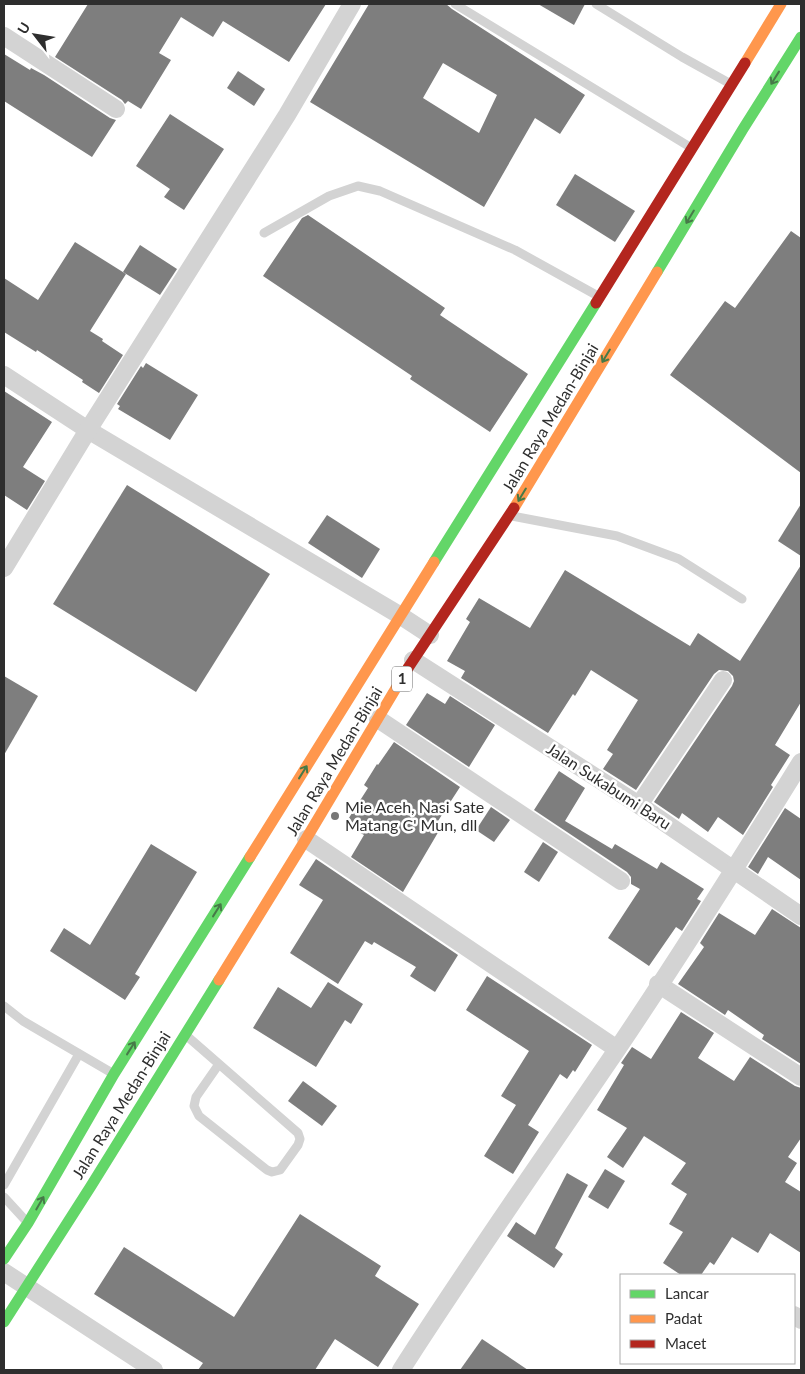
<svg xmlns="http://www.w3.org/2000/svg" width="805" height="1374" font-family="Lato,sans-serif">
	<rect width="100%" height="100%" fill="#fff"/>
	<!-- building -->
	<g fill="#7e7e7e" fill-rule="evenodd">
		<path d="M88 4H326L289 62 223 21 213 37 181 17 159 53 171 60 141 109 128 101 125 104 122 100 55 57Z"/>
		<path d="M369 4H446L452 9 585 95 560 134 535 118 484 207 310 102ZM443 63 497 95 479 133 423 98Z"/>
		<path d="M538 4H585L574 25Z"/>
		<path d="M4 54 30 70 31 68 44 75 110 118 116 120 92 157 4 101Z"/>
		<path d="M238 71 265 89 254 106 227 88Z"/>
		<path d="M170 114 224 149 184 210 164 197 170 189 136 166Z"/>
		<path d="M575 174 635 211 615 242 556 205Z"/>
		<path d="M308 215 445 308 440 315 528 374 490 432 410 379 412 376 263 276 302 218Z"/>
		<path d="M791 231 801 238V473L670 375 725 301 735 308Z"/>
		<path d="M75 242 126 274 90 331 103 339 102 341 123 355 99 393 82 382 83 380 37 350 36 352 4 332V278L38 300Z"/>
		<path d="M140 245 177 269 160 295 123 272Z"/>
		<path d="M146 363 198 395 170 440 118 409 120 406 117 404 141 366 143 368Z"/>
		<path d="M4 391 52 422 23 467 45 481 27 510 4 495V497Z"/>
		<path d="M127 485 270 574 196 692 53 604Z"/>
		<path d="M801 504V556L778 541Z"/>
		<path d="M327 515 380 549 362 578 308 543Z"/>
		<path d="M801 565V702L775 745 790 755 771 785 773 787 743 835 718 817 708 832 682 813 679 819 654 802 732 686 734 681 733 676 728 671 719 670 714 674 636 790 603 769 613 754 607 750 638 700 591 670 575 696 573 694 548 733 461 678 465 671 447 661 470 622 466 619 479 598 530 628 565 570 690 646 698 633 740 661Z"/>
		<path d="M4 676 38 696 4 755Z"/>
		<path d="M427 693 445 704 450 696 495 725 469 767 406 725Z"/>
		<path d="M394 742 460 787 438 821 443 824 403 892 351 857 364 835 345 824 368 788 364 785 377 764 378 765Z"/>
		<path d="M559 771 585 788 565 821 612 849 615 844 657 869 661 862 704 889 697 899 701 901 682 931 676 927 649 966 608 938 640 889 631 884V877L627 872 534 810Z"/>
		<path d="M491 807 510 820 494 842 476 830Z"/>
		<path d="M785 808 801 819V880L768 857 758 874 748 867Z"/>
		<path d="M543 842 558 852 539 882 524 872Z"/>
		<path d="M151 844 197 872 135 974 140 977 125 1000 50 951 64 928 90 945Z"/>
		<path d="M316 859 458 955 435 992 410 976 416 967 374 942 372 945 365 941 338 984 290 953 323 900 299 885Z"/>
		<path d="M772 909 801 928V1064L762 1039 764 1035 728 1010 725 1015 678 984 704 947 700 943 719 913 755 935Z"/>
		<path d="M487 976 592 1045 575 1072 573 1070 567 1079 560 1074 528 1125 539 1132 513 1174 484 1156 516 1105 501 1096 529 1051 466 1010Z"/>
		<path d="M328 982 363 1004 351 1024 345 1020 316 1067 253 1028 278 987 311 1008Z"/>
		<path d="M681 1012 714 1033 698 1058 734 1081 750 1057 795 1086 801 1088V1138L788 1157 797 1163 785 1182 801 1192V1253L770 1233 758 1253 732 1237 714 1265 710 1262 701 1275H681L663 1263 683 1232 669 1224 687 1194 671 1184 686 1163 644 1136 623 1168 607 1157 627 1128 597 1110 624 1065 621 1063 632 1047 651 1059Z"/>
		<path d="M303 1081 337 1106 322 1126 288 1101Z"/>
		<path d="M605 1169 625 1181 608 1209 588 1197Z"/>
		<path d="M567 1173 588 1185 555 1248 563 1254 554 1268 507 1236 516 1222 535 1235Z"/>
		<path d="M300 1214 381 1266 375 1276 419 1304 378 1367 335 1339 315 1370H198L203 1363 94 1294 124 1247 234 1317Z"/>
		<path d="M482 1339 528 1370H460Z"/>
	</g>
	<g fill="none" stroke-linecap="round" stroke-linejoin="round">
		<!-- lane -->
		<g stroke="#d3d3d3" stroke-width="9">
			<path d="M455 4 690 147"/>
			<path d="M596 4 682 57 729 83"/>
			<path d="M264 233 329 196 358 186 380 191 515 250 598 296"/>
			<path d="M512 516 617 536 679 559 742 599"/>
			<path d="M4 1006 23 1021 112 1073"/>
			<path d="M188 1037 298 1133 300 1139 298 1145 280 1170 272 1172 267 1170 199 1116 194 1106 196 1097 219 1064"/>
			<path d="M4 1185 79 1054"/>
			<path d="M4 1197 26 1221"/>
		</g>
		<!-- street -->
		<g stroke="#d3d3d3" stroke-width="18">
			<path d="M4 36 116 109"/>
			<path d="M4 375 88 430 401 616 430 635"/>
			<path d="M4 568 88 430 287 115 352 4"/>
			<path d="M413 660 639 805 801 916"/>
			<path d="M378 719 621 881"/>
			<path d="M639 805 723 680"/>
			<path d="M306 839 617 1049"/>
			<path d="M658 984 801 1077"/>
			<path d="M4 1272 154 1370"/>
			<path d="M794 1315 801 1320"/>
			<path d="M401 1370C470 1262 544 1157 616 1051 680 956 741 859 801 762"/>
		</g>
		<!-- fast -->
		<g stroke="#63d668" stroke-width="11">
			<path d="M657 272 743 129 801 37"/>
			<path d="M434 562 596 303"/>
			<path d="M4 1259 28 1223 114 1074 250 857"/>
			<path d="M4 1322 91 1186 219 980"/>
		</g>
		<!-- slow -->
		<g stroke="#ff974d" stroke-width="11">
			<path d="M745 63 781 4"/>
			<path d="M514 508 657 272"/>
			<path d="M250 857 434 562"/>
			<path d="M219 980 306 839 408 668"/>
		</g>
		<!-- jam -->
		<g stroke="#b3261e" stroke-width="11">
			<path d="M596 303 745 63"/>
			<path d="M408 668 514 508"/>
		</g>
	</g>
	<!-- one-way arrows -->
	<defs><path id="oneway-shaft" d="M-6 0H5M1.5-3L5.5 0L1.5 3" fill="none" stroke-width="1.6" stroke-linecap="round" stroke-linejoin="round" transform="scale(1.25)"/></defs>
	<g stroke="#467a48">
		<use href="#oneway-shaft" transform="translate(775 78) rotate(122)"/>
		<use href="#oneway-shaft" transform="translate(690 217) rotate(121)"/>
		<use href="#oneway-shaft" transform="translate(606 356) rotate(121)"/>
		<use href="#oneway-shaft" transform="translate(522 495) rotate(121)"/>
		<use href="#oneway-shaft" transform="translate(303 772) rotate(-58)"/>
		<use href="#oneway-shaft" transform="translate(217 910) rotate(-58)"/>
		<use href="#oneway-shaft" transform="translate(131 1048) rotate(-58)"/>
		<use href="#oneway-shaft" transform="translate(40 1203) rotate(-60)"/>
	</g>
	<!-- markers -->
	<circle fill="#777" stroke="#fff" stroke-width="2" cx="335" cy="816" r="5"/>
	<g text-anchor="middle" stroke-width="5" stroke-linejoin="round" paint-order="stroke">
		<!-- shield labels -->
		<rect fill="#fff" stroke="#6d6d6d" stroke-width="1" x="392" y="666.5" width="20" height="25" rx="4"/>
		<g font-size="15" font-weight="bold" fill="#2e2e2e">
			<text x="402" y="684">1</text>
		</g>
		<!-- street labels -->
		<g font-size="16" fill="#2e2e2e" stroke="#fff">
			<text transform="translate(550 418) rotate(-59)" y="6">Jalan Raya Medan-Binjai</text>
			<text transform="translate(334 761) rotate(-59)" y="6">Jalan Raya Medan-Binjai</text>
			<text transform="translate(609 786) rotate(33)" y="6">Jalan Sukabumi Baru</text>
			<text transform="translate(121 1105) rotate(-58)" y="6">Jalan Raya Medan-Binjai</text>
		</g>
		<!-- poi labels -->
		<g font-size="16" fill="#2e2e2e" stroke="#fff" text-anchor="start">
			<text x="345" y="813">Mie Aceh, Nasi Sate<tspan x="345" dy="18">Matang C' Mun, dll</tspan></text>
		</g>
	</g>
	<!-- border -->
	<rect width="805" height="1374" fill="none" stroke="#2e2e2e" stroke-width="10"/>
	<!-- legend -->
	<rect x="620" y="1274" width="175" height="90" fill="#ffffff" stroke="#ababab"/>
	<rect x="630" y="1290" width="25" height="8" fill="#63d668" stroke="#ababab"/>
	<text x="665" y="1299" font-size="15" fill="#2e2e2e">Lancar</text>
	<rect x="630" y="1315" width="25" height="8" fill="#ff974d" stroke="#ababab"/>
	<text x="665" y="1324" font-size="15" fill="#2e2e2e">Padat</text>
	<rect x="630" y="1340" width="25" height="8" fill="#b3261e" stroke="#ababab"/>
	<text x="665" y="1349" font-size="15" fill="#2e2e2e">Macet</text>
	<!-- north arrow -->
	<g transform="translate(35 35) rotate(301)" stroke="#ffffff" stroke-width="4" paint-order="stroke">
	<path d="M0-4L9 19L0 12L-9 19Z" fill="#2e2e2e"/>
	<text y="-8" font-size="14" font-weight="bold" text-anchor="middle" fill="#2e2e2e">U</text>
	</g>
</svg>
